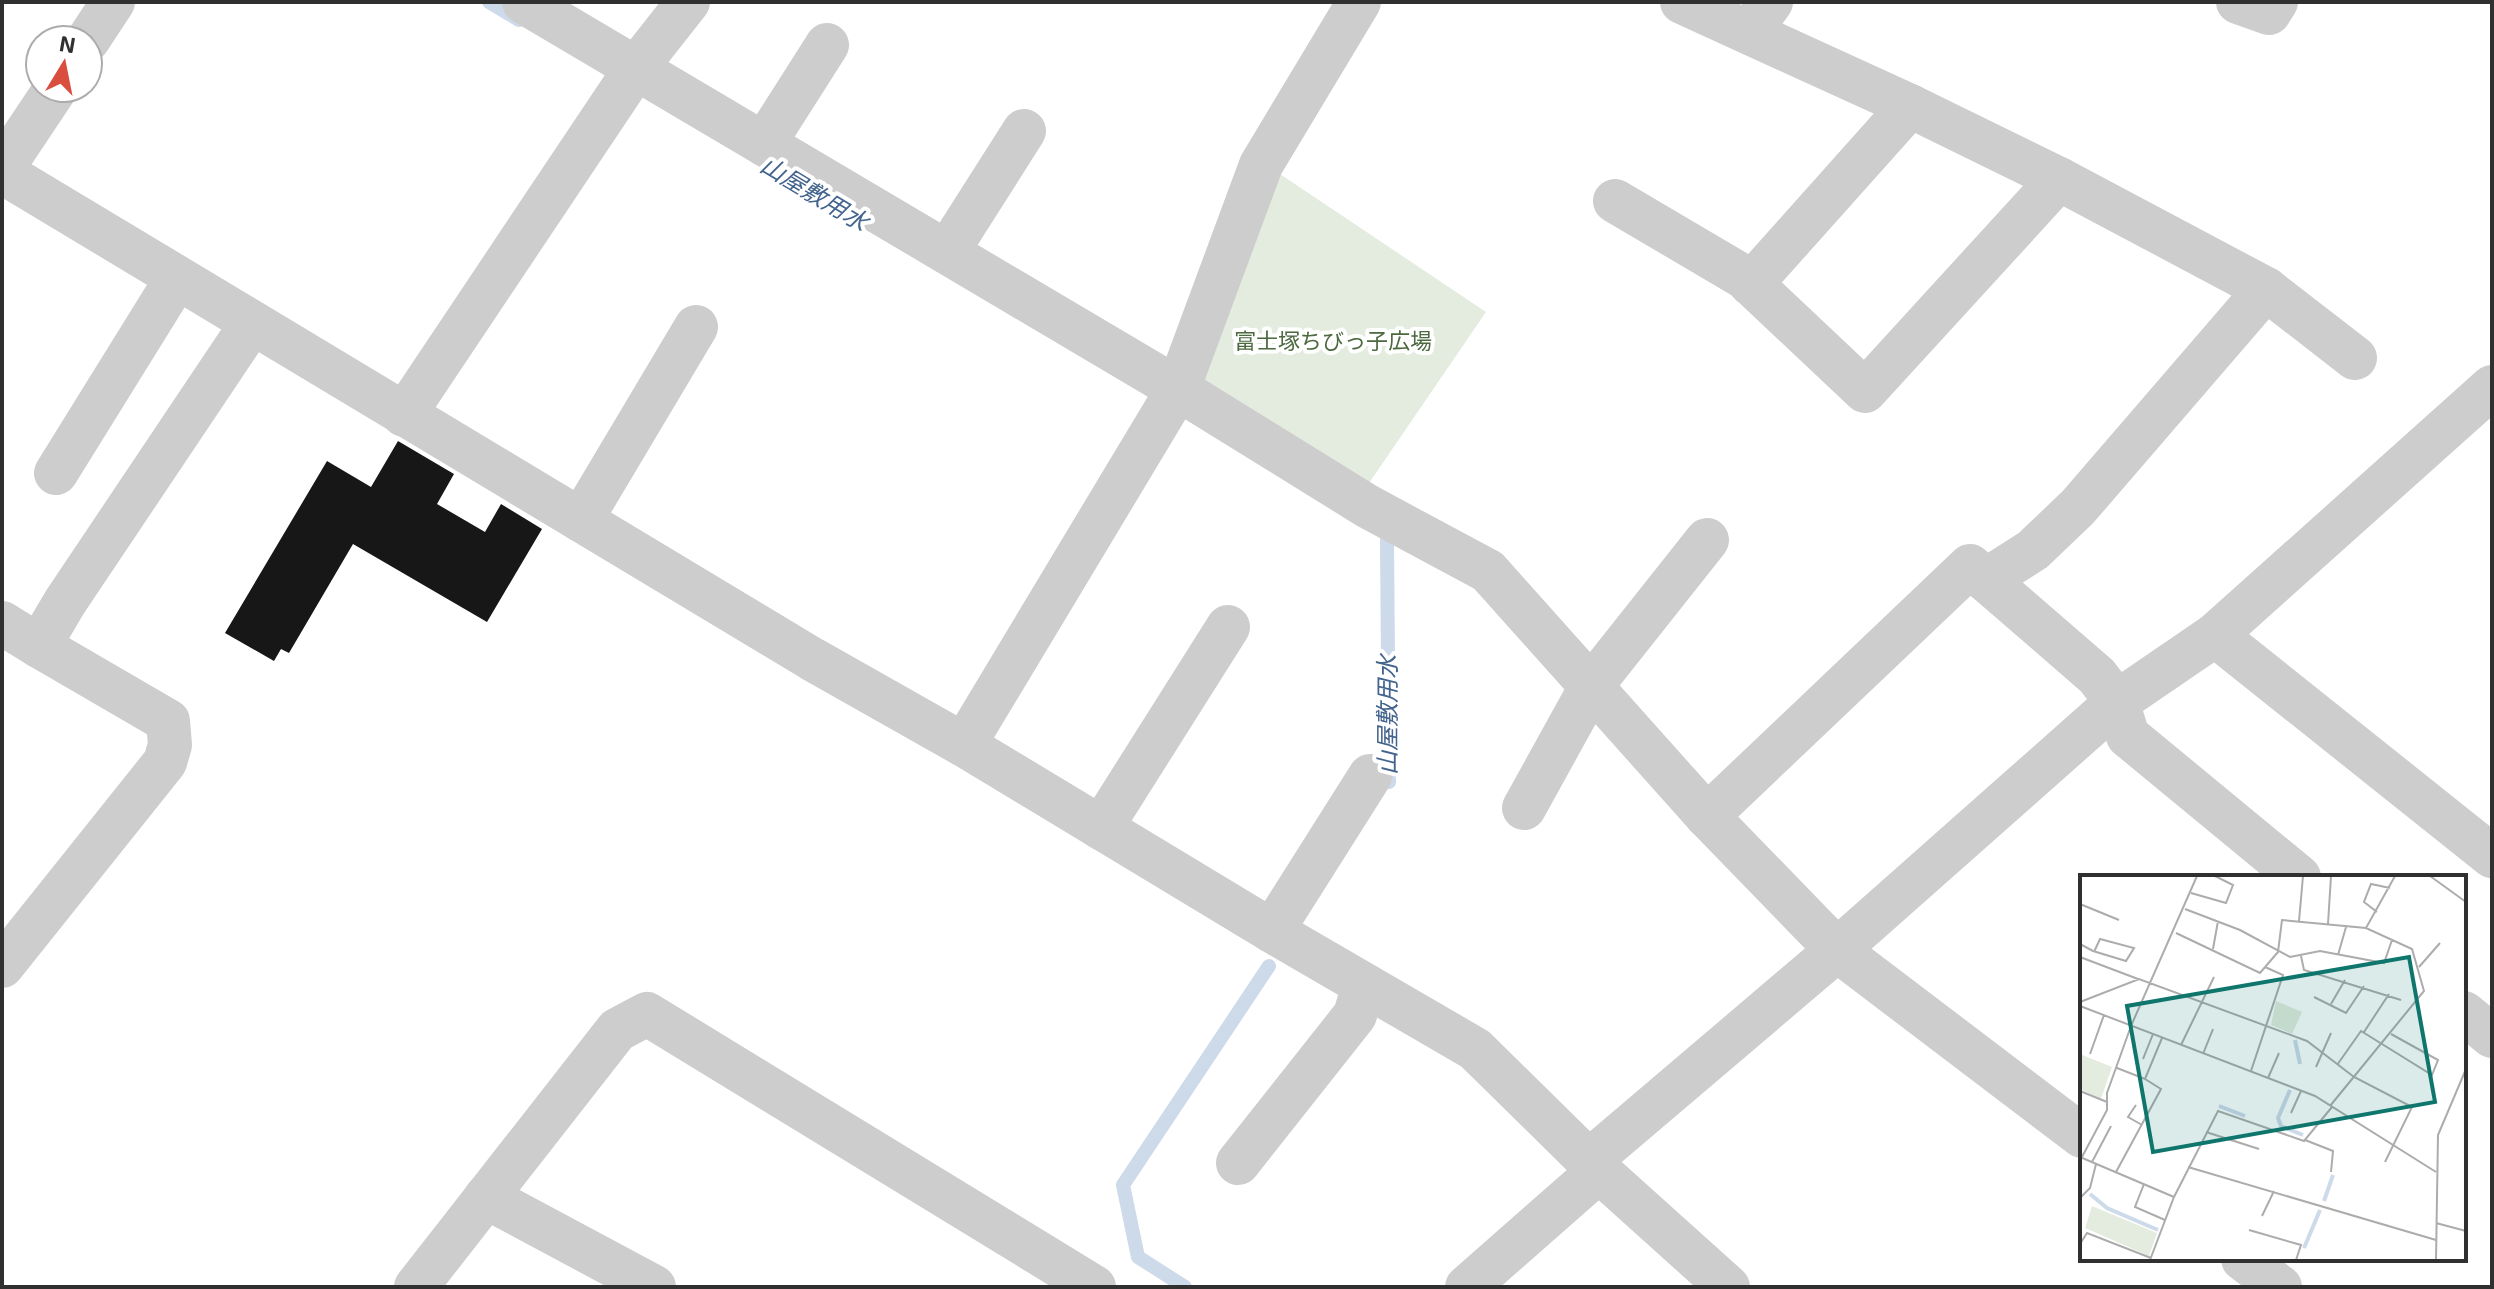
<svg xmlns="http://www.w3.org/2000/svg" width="2494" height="1289" font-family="'Exo 2','Noto Sans JP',sans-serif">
	<rect width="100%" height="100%" fill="#fff"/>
	<!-- green -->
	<path fill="#e4ecdf" d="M1280 174 1486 312 1365 489 1210 395 1201 377Z"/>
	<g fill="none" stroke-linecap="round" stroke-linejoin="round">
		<!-- stream -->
		<g stroke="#cddaea" stroke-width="14">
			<path d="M489 2 519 20"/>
			<path d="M1387 540 1389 782"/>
			<path d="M1185 1287 1138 1257 1123 1185 1269 966"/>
		</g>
	</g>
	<!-- building -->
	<path fill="#171717" d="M398 441 454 474 437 504 485 532 501 504 542 529 487 622 353 544 289 653 281 649 274 661 225 633 327 461 371 487Z"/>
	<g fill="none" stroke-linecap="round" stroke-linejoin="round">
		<!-- minor -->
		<g stroke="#cdcdcd" stroke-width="44">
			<path d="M524 2 1178 389 1367 506 1488 571 1707 816 1837 950 2082 1136"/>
			<path d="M1682 2 1910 106 2059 179 2266 289 2355 358"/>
			<path d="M2238 2 2269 13 2276 2"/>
			<path d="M1749 32 1771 2"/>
			<path d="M88 40 113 2"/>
			<path d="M764 144 827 45"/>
			<path d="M2 169 56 88"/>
			<path d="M2 172 812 659 964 745 1272 931 1475 1049 1599 1171 1728 1287"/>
			<path d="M1615 201 1744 277 1865 391 2059 179"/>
			<path d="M947 252 1024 131"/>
			<path d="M1751 284 1910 106"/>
			<path d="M404 415 636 68 688 2"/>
			<path d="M56 473 177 278"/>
			<path d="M581 520 696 327"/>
			<path d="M1986 580 2033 550 2078 507 2266 289"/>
			<path d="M2 623 39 646 65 602 252 323"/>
			<path d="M2215 635 2492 856"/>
			<path d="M964 745 1178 389 1261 165 1359 2"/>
			<path d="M1524 808 1592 685 1707 540"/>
			<path d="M1707 816 1970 566 2097 676 2117 702 2128 736 2299 877"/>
			<path d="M1101 828 1228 627"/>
			<path d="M1272 931 1370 776"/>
			<path d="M2 966 165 762 170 745 168 721 39 646"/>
			<path d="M2464 1013 2492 1036"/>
			<path d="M1589 1161 1837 950 2117 702 2215 635 2492 387"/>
			<path d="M1238 1163 1355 1015 1364 985"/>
			<path d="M486 1197 654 1287"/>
			<path d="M2243 1259 2280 1287"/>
			<path d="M416 1287 617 1030 647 1014 1094 1287"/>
			<path d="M1467 1287 1599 1171"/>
		</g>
	</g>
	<g text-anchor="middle" stroke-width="8" stroke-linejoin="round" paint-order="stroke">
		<!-- park labels -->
		<g font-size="22" fill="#4c6940" stroke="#fff">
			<text x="1333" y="349">富士塚ちびっ子広場</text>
		</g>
		<!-- water labels -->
		<g font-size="24" font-style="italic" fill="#43648d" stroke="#fff">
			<text transform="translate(814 194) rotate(31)" y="8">山屋敷用水</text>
			<text transform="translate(1388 715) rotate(-90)" y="8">山屋敷用水</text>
		</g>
	</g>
	<!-- overview -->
	<g transform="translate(2080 875)">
		<rect width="386" height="386" fill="#fff"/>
		<path d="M196 126 222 137 212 159 191 150ZM0 179 32 192 21 224 0 214ZM12 331 77 358 69 381 5 353Z" fill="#e4ecdf"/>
		<path fill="none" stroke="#cddaea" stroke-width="4" d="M215 165 220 189M210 215 198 243 201 251 223 260M139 231 165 241M10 319 27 333 78 355M244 326 253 300M224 373 240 335"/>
		<path fill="none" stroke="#acacac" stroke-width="2" d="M350 1 386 27M111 18 146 28 153 10 135 1M0 29 39 45M105 34 160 55 210 82 240 76 304 88 312 65M297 37 284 27 291 9 310 13M219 46 223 1M248 49 251 1M286 53 315 1M96 58 180 98 198 77 202 45 286 53 332 74 344 116 250 231M0 69 13 76 46 86 54 73 20 64 14 77M133 74 138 46M258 80 266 52M221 81 224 95 321 125M0 82 58 104M339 92 360 68M234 122 266 138 284 111M0 127 59 104 227 166 274 202 332 232 305 287M251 129 265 105M0 131 235 221 356 297M284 157 309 119M101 170 134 102M10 179 24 140M123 179 133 154M63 184 73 159M257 190 281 156 352 200 358 185 311 159M236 192 251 158M37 193 65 204 82 163M171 196 203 100 185 92M188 203 199 178M0 216 27 227M56 230 48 242 62 250M211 238 221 216M126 257 179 274M225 265 253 276 251 297M0 282 94 322M2 282 27 235V218L51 151 117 1M12 287 31 251M108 292 356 365M36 297 81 214 65 204M64 309 55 332 85 345M0 323 10 313 16 289M182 341 194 316M356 348 386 356M169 355 221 370 216 385M0 369 7 358 71 383M70 385 94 322 138 236 224 266 252 232M356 385 358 260 386 194"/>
		<path fill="#0f766e" fill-opacity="0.15" stroke="#0f766e" stroke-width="4" d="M329 82 355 227 73 277 47 131Z"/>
		<rect width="386" height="386" fill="none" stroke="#303030" stroke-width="4"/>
	</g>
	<!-- border -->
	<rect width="2494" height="1289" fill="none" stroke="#303030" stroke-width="8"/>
	<!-- north arrow -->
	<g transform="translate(64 64) rotate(10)"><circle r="38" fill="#ffffff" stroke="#acacac" stroke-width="2"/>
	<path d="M0-6L14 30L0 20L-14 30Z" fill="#da4e40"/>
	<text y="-12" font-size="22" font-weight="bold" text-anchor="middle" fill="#303030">N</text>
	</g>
</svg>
